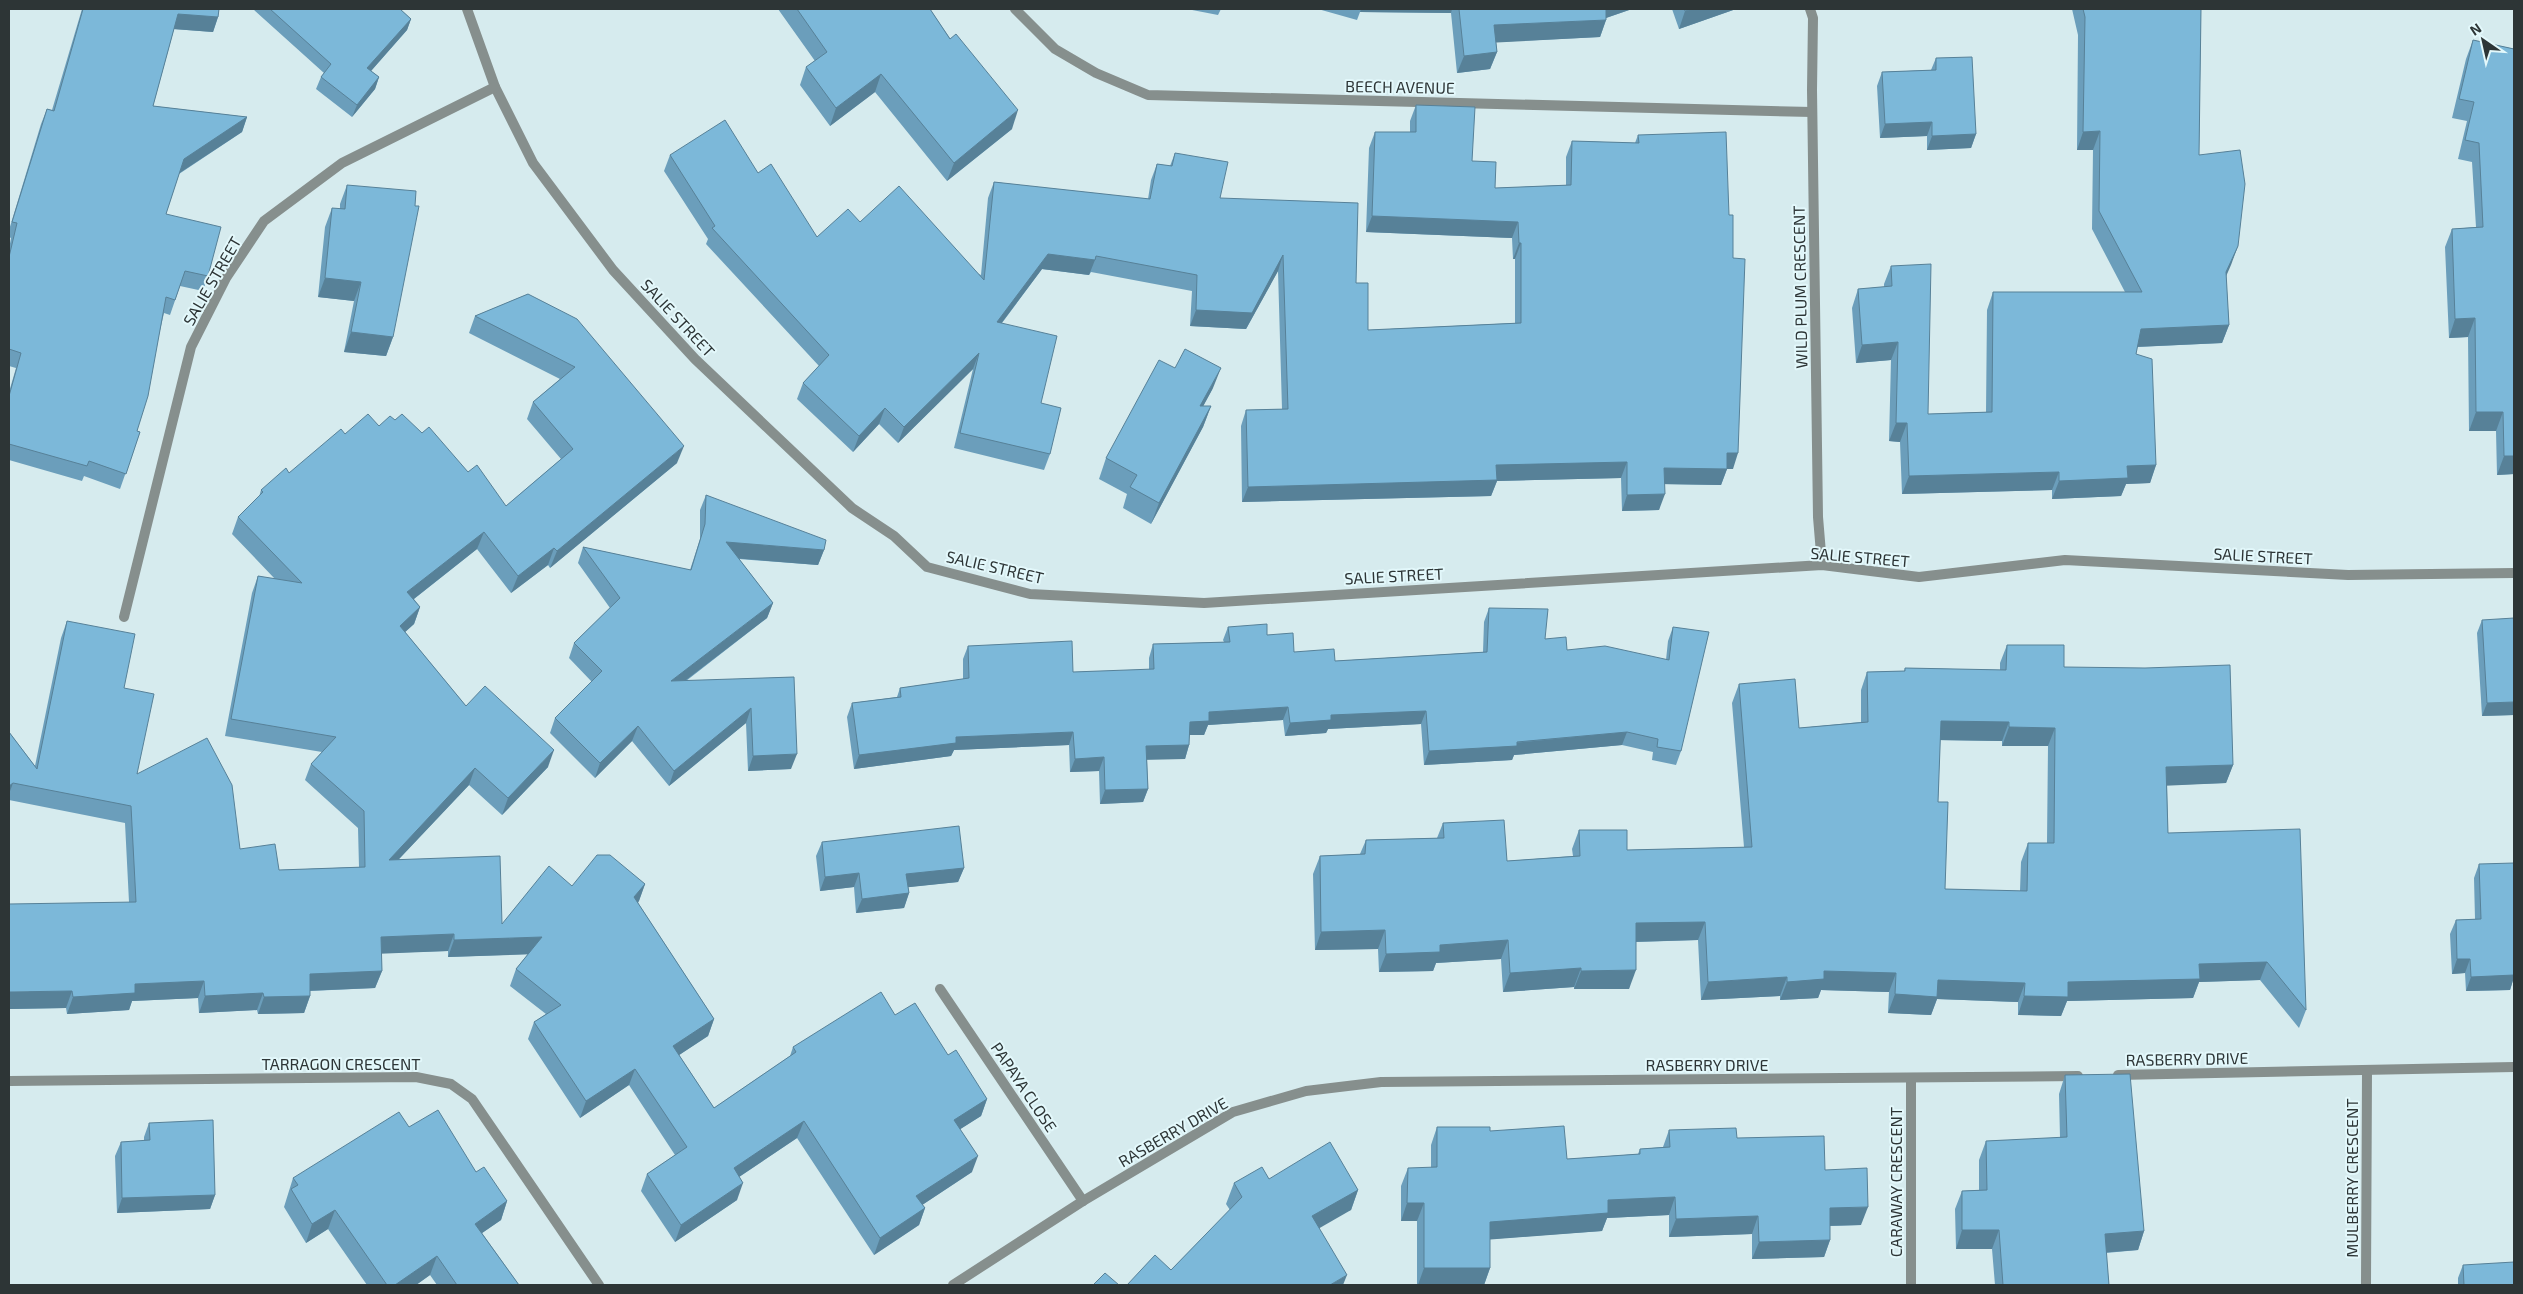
<svg xmlns="http://www.w3.org/2000/svg" width="2523" height="1294" font-family="'Exo 2',sans-serif">
	<rect width="100%" height="100%" fill="#d6ebee"/>
	<g fill="none" stroke-linecap="round" stroke-linejoin="round">
		<!-- street -->
		<g stroke="#868f8d" stroke-width="10">
			<path d="M467 9 495 87 533 163 613 270 695 359 852 508 894 536 927 567 1030 594 1204 603 1822 565 1919 577 2065 560 2348 575 2514 573"/>
			<path d="M1015 9 1055 49 1096 73 1148 95 1812 112"/>
			<path d="M1810 9 1813 18 1812 90 1818 517 1822 565"/>
			<path d="M124 617 191 347 226 278 264 221 342 163 495 87"/>
			<path d="M940 989 1083 1201"/>
			<path d="M2118 1075 2514 1067"/>
			<path d="M1911 1079V1285"/>
			<path d="M9 1081 416 1077 451 1084 472 1099 599 1285"/>
			<path d="M953 1285 1083 1201 1233 1112 1306 1091 1381 1082 2078 1076"/>
			<path d="M2366 1285 2367 1071"/>
		</g>
	</g>
	<!-- wall -->
	<g fill="#6b9ebb" fill-rule="evenodd">
		<path d="M82 9H219L218 17 213 32 174 29 153 106 247 117 242 132 179 174 166 214 208 276 203 291 180 286 170 315 164 313 137 431 140 432 120 489 84 476 82 481 9 460V392L16 368 9 366V249L11 238 9 237V230L41 124 47 109 52 110Z"/>
		<path d="M253 9H400L411 19 407 30 371 71 379 77 375 89 352 117 316 89 321 77 324 73Z"/>
		<path d="M778 9H930L1012 129 947 181 875 92 830 126 800 85 806 67 815 61Z"/>
		<path d="M1187 9H1221L1218 15Z"/>
		<path d="M1318 9H1632L1606 18V20L1600 37 1496 42 1497 52 1490 69 1457 73 1451 13 1360 12 1357 20Z"/>
		<path d="M1672 9H1736L1679 29Z"/>
		<path d="M2072 9H2201L2199 155 2238 246 2226 275 2229 325 2222 343 2137 347 2136 354 2156 465 2150 483 2126 484 2121 496 2052 499V490L1902 494 1900 442 1889 441 1891 360 1856 363 1852 308 1858 289 1884 287V284L1891 266 1928 414 1986 412 1987 310 1993 292H2125L2092 229 2093 150H2077L2078 35Z"/>
		<path d="M2473 40 2514 49V474L2497 475 2496 431H2469L2468 337 2449 338 2445 247 2452 229 2476 227 2472 162 2458 159 2467 121 2452 118 2466 59Z"/>
		<path d="M1936 58 1976 134 1971 148 1927 150V136L1880 138 1877 86 1882 72 1931 70Z"/>
		<path d="M1416 105 1472 161 1495 188 1566 185V157L1572 141 1635 143 1638 135 1733 469H1727L1721 485 1664 484 1659 510 1622 511 1621 478 1497 481 1491 496 1242 502 1241 426 1246 410 1282 409 1278 271 1246 329 1190 326 1192 291 1091 272 1089 275 1042 269 1002 323 1041 403 1050 454 1044 470 954 448 973 369 898 443 879 424 853 452 797 399 803 383 819 366 706 244 708 239 664 171 670 155 758 173 817 237 860 222 981 275 988 198 994 182 1148 199 1151 180 1157 164 1170 166 1175 153 1220 198 1356 283 1368 330 1515 323V259H1513L1512 238 1366 232 1369 148 1375 132H1410V121Z"/>
		<path d="M347 185 393 337 386 356 344 352 354 301 318 297 325 227 332 208 340 209V204Z"/>
		<path d="M528 294 677 463 550 568 548 565 511 593 477 549 414 599 420 607 414 624 405 632 466 706 548 767 502 815 469 785 399 859 502 924 572 886 645 884 638 903 714 1019 708 1036 679 1055 714 1108 790 1056 793 1047 895 1015 948 1055 987 1099 981 1116 960 1129 972 1172 922 1205 925 1208 919 1225 874 1255 797 1138 739 1177 737 1200 675 1242 641 1191 647 1174 675 1155 629 1085 580 1118 528 1039 534 1022 546 1014 510 986 516 969 528 954 448 957V951L381 953 382 971 375 988 310 991V996L304 1013 258 1014 257 1010 199 1013 198 998 132 1001 129 1010 67 1014 66 1008 9 1009 129 902 125 823 9 800V732L35 766 61 638 67 621 124 688 137 774 240 849 279 870 359 867 358 828 305 780 311 764 322 752 225 736 252 593 258 576 275 579 232 534 238 517 259 497 261 490 289 473 345 434 379 426 395 420 422 433 468 472 506 506 561 459 527 419 533 402 560 379 469 333 475 316Z"/>
		<path d="M1213 388 1203 406H1211L1203 427 1151 524 1123 508 1127 494 1099 479 1106 458Z"/>
		<path d="M706 495 824 550 818 565 739 559 773 603 767 618 686 681 794 677 791 769 748 771 746 723 669 786 632 741 595 778 550 733 555 718 592 682 569 658 574 643 610 608 578 563 583 547 690 570 700 539V510Z"/>
		<path d="M1489 608 1545 639 1567 650 1666 660 1668 641 1673 627 1681 751 1676 765 1652 760 1653 752 1622 745 1514 755 1512 760 1424 765 1421 724 1328 729 1326 733 1285 736 1283 720 1208 725 1204 735H1189V745L1185 759H1147L1148 789 1143 802 1100 804 1099 771 1070 772 1069 745 954 750 951 756 854 769 847 717 852 703 897 697 900 688 963 679V659L968 646 1073 672 1149 670V658L1153 644 1224 642 1223 640 1228 627 1267 635 1294 652 1335 661 1483 652 1484 622Z"/>
		<path d="M2482 620 2514 715 2482 716 2477 633Z"/>
		<path d="M2007 645 2064 667 2233 765 2226 783 2167 785 2168 833 2306 1010 2299 1028 2260 980 2199 982 2193 998 2067 1001 2061 1016 2018 1015V1002L1937 999 1931 1015 1888 1013 1889 992 1821 990 1818 998 1780 1000V996L1701 1000 1698 940 1636 942 1629 989H1574V987L1503 992 1501 959 1436 963 1433 971 1379 972 1378 949 1315 950 1313 874 1320 856 1360 854 1366 840 1437 838 1443 823 1507 861 1573 856 1572 849 1579 830 1627 850 1744 847 1732 703 1739 684 1799 728 1861 722V690L1867 672 1904 671 1905 668 2000 670V663ZM1940 740 2002 741V746H2048L2047 843H2028L2021 862 2020 891 1945 889 1938 802Z"/>
		<path d="M822 842 964 868 958 882 908 887 909 893 904 908 856 913 854 887 820 891 816 856Z"/>
		<path d="M2479 864 2514 977 2510 990 2466 991 2465 973 2452 974 2450 934 2456 920 2475 919 2474 878Z"/>
		<path d="M2065 1075 2144 1231 2138 1250 2106 1253 2109 1285H1995L1992 1249H1956L1955 1209 1962 1191 1979 1190V1160L1986 1141 2060 1138 2059 1094Z"/>
		<path d="M149 1123 215 1195 210 1209 117 1213 115 1156 121 1142 144 1141V1137Z"/>
		<path d="M409 1127 476 1172 507 1201 501 1220 482 1233 519 1285H437L430 1275 416 1285H367L328 1229 306 1243 284 1207 293 1178Z"/>
		<path d="M1437 1127 1490 1131 1567 1159 1638 1154 1640 1149 1663 1147 1669 1130 1737 1138 1825 1170 1861 1225 1830 1226V1240L1824 1257 1752 1259V1234L1669 1237V1215L1607 1218 1602 1231 1490 1239V1268L1484 1285H1417V1221H1401V1186L1408 1168H1431V1145Z"/>
		<path d="M1269 1179 1358 1190 1351 1210 1171 1270 1230 1210 1226 1204 1234 1183Z"/>
		<path d="M2463 1265 2514 1285H2458V1278Z"/>
	</g>
	<!-- shaded-wall -->
	<g fill="#578198">
		<path d="M1361 9H1452L1451 13 1360 12Z"/>
		<path d="M1604 9H1632L1600 20Z"/>
		<path d="M1693 9H1736L1679 29 1685 11Z"/>
		<path d="M178 14 218 17 213 32 173 29Z"/>
		<path d="M411 19 407 30 363 80 367 68Z"/>
		<path d="M1606 20 1600 37 1487 43 1494 25Z"/>
		<path d="M1497 52 1490 69 1457 73 1464 56Z"/>
		<path d="M881 74 875 92 830 126 836 108Z"/>
		<path d="M379 77 375 89 352 117 357 105Z"/>
		<path d="M1018 110 1012 129 947 181 954 163Z"/>
		<path d="M247 117 242 132 178 174 184 159Z"/>
		<path d="M1932 122 1927 136 1880 138 1885 124Z"/>
		<path d="M2100 131 2093 150H2077L2083 132Z"/>
		<path d="M1976 134 1971 148 1927 150 1932 136Z"/>
		<path d="M1372 216 1518 222 1512 238 1366 232Z"/>
		<path d="M1519 243H1521L1515 259H1513Z"/>
		<path d="M2238 246 2231 265 2220 290 2226 272Z"/>
		<path d="M1048 254 1095 260 1089 275 1042 269 991 337 997 322Z"/>
		<path d="M1283 255 1278 271 1246 329 1190 326 1196 310Z"/>
		<path d="M325 278 361 282 354 301 318 297Z"/>
		<path d="M2475 318 2468 337 2449 338 2455 319Z"/>
		<path d="M2229 325 2222 343 2134 347 2141 329Z"/>
		<path d="M351 332 393 337 386 356 344 352Z"/>
		<path d="M1898 342 1891 360 1856 363 1862 345Z"/>
		<path d="M979 353 973 369 898 443 904 427Z"/>
		<path d="M1221 368 1213 388 1192 427 1200 406Z"/>
		<path d="M1211 406 1203 427 1151 524 1159 503Z"/>
		<path d="M885 408 879 424 853 452 859 436Z"/>
		<path d="M2476 412H2503L2496 431H2469Z"/>
		<path d="M1896 423H1907L1900 442 1889 441Z"/>
		<path d="M684 446 677 463 550 568 557 551Z"/>
		<path d="M1727 453H1738L1733 469H1721Z"/>
		<path d="M2504 456H2514V474L2497 475Z"/>
		<path d="M1627 462 1621 478 1497 481 1491 496 1242 502 1248 487 1496 465Z"/>
		<path d="M2156 465 2150 483 2126 484 2121 496 2052 499 2059 481 2127 466Z"/>
		<path d="M1664 468 1727 469 1721 485 1658 484Z"/>
		<path d="M2059 472 2052 490 1902 494 1909 476Z"/>
		<path d="M1665 494 1659 510 1622 511 1627 495Z"/>
		<path d="M484 532 477 549 401 609 407 592Z"/>
		<path d="M726 542 824 550 818 565 720 557Z"/>
		<path d="M554 548 548 565 511 593 518 576Z"/>
		<path d="M773 603 767 618 665 696 671 681Z"/>
		<path d="M420 607 414 624 394 642 400 626Z"/>
		<path d="M2514 702V715L2482 716 2487 703Z"/>
		<path d="M1288 707 1283 720 1208 725 1204 735H1185L1190 722 1209 712Z"/>
		<path d="M751 708 746 723 669 786 674 771Z"/>
		<path d="M1426 711 1421 724 1328 729 1326 733 1285 736 1290 723 1331 715Z"/>
		<path d="M1941 721 2009 722 2002 741 1934 740Z"/>
		<path d="M638 726 632 741 595 778 600 763Z"/>
		<path d="M2009 727 2055 728 2048 746H2002Z"/>
		<path d="M1073 732 1069 745 954 750 951 756 854 769 859 755 956 737Z"/>
		<path d="M1627 732 1622 745 1514 755 1512 760 1424 765 1429 751Z"/>
		<path d="M1189 745 1185 759 1141 760 1146 746Z"/>
		<path d="M554 750 548 767 502 815 508 798Z"/>
		<path d="M797 754 791 769 748 771 753 756Z"/>
		<path d="M1104 757 1099 771 1070 772 1075 759Z"/>
		<path d="M2233 765 2226 783 2160 786 2166 767Z"/>
		<path d="M475 768 469 785 382 877 389 860Z"/>
		<path d="M13 783 9 794V786Z"/>
		<path d="M1148 789 1143 802 1100 804 1105 790Z"/>
		<path d="M964 868 958 882 901 888 906 874Z"/>
		<path d="M859 873 854 887 820 891 825 877Z"/>
		<path d="M645 884 639 901 628 914 634 897Z"/>
		<path d="M909 893 904 908 856 913 862 899Z"/>
		<path d="M1705 922 1698 940 1629 942 1636 923Z"/>
		<path d="M1385 930 1378 949 1315 950 1321 932Z"/>
		<path d="M454 934 448 951 374 954 381 937Z"/>
		<path d="M542 937 536 954 448 957 454 940Z"/>
		<path d="M1508 940 1501 959 1436 963 1433 971 1379 972 1386 954 1440 945Z"/>
		<path d="M2457 959H2470L2465 973 2452 974Z"/>
		<path d="M2267 962 2260 980 2199 982 2193 998 2067 1001 2061 1016 2018 1015 2024 996 2068 982 2199 964Z"/>
		<path d="M2514 963V977L2510 990 2466 991 2471 977Z"/>
		<path d="M1581 968 1574 987 1503 992 1510 973Z"/>
		<path d="M1636 970 1629 989H1574L1581 971Z"/>
		<path d="M382 971 375 988 303 991 310 974Z"/>
		<path d="M1824 971 1896 973 1889 992 1821 990 1818 998 1780 1000 1787 982Z"/>
		<path d="M1787 977 1780 996 1701 1000 1708 982Z"/>
		<path d="M1938 980 2025 983 2018 1002 1937 999 1931 1015 1888 1013 1895 994Z"/>
		<path d="M204 981 198 998 132 1001 129 1010 67 1014 73 997 135 984Z"/>
		<path d="M72 991 66 1008 9 1009V992Z"/>
		<path d="M263 993 257 1010 199 1013 205 996Z"/>
		<path d="M310 996 304 1013 258 1014 264 997Z"/>
		<path d="M714 1019 708 1036 667 1063 673 1046Z"/>
		<path d="M635 1069 629 1085 580 1118 586 1101Z"/>
		<path d="M987 1099 981 1116 948 1137 954 1120Z"/>
		<path d="M804 1121 797 1138 727 1185 734 1168Z"/>
		<path d="M978 1156 972 1172 910 1213 916 1196Z"/>
		<path d="M743 1183 737 1200 675 1242 681 1225Z"/>
		<path d="M1358 1190 1351 1210 1304 1237 1312 1216Z"/>
		<path d="M215 1195 210 1209 117 1213 122 1198Z"/>
		<path d="M1675 1197 1669 1215 1607 1218 1602 1231 1484 1240 1490 1222 1608 1200Z"/>
		<path d="M507 1201 501 1220 469 1242 475 1224Z"/>
		<path d="M1407 1203H1424L1417 1221H1401Z"/>
		<path d="M1868 1207 1861 1225 1823 1226 1830 1208Z"/>
		<path d="M925 1208 919 1225 874 1255 880 1238Z"/>
		<path d="M335 1210 328 1229 306 1243 312 1224Z"/>
		<path d="M1758 1216 1752 1234 1669 1237 1676 1219Z"/>
		<path d="M1962 1230H1999L1992 1249H1956Z"/>
		<path d="M2144 1231 2138 1250 2098 1253 2105 1234Z"/>
		<path d="M1830 1240 1824 1257 1752 1259 1759 1242Z"/>
		<path d="M437 1256 430 1275 416 1285H395Z"/>
		<path d="M1424 1268H1490L1484 1285H1418Z"/>
		<path d="M1347 1275 1343 1285H1330Z"/>
	</g>
	<!-- building -->
	<g fill="#7cb8d9" stroke="#578198" fill-rule="evenodd">
		<path d="M83 9H219L218 17 178 14 153 106 247 117 184 159 166 214 221 227 208 276 185 271 175 300 166 297 148 396 137 431 140 432 126 474 89 461 87 466 9 444V396L21 353 9 349V257L17 223 12 222 47 109 54 111Z"/>
		<path d="M270 9H400L411 19 367 68 379 77 357 105 321 77 331 64Z"/>
		<path d="M797 9H930L950 39 956 34 1018 110 954 163 881 74 836 108 806 67 827 52Z"/>
		<path d="M1459 9H1606V20L1494 25 1497 52 1464 56Z"/>
		<path d="M1684 9H1693L1685 11Z"/>
		<path d="M2083 9H2201L2199 155 2240 150 2245 184 2238 246 2226 272 2229 325 2141 329 2136 354 2152 359 2156 465 2127 466 2128 478 2059 481V472L1909 476 1907 423H1896L1898 342 1862 345 1858 289 1892 286 1891 266 1931 264 1928 414 1992 412 1993 292H2142L2099 211 2100 131 2083 132 2085 17Z"/>
		<path d="M2473 40 2514 49V456H2504L2503 412H2476L2475 318 2455 319 2452 229 2483 227 2479 143 2465 140 2474 102 2459 99Z"/>
		<path d="M1972 57 1976 134 1932 136V122L1885 124 1882 72 1936 70V58Z"/>
		<path d="M1416 105 1475 107 1472 161 1496 162 1495 188 1571 185 1572 141 1639 143 1638 135 1726 132 1729 215H1733V258L1745 259 1738 453H1727V469L1664 468 1665 494 1627 495V462L1496 465 1497 480 1248 487 1246 410 1288 409 1283 255 1252 313 1196 310 1197 275 1096 256 1095 260 1048 254 997 322 1057 336 1041 403 1061 408 1050 454 960 433 979 353 904 427 885 408 859 436 803 383 829 355 712 228 715 226 670 155 725 120 758 173 771 164 817 237 848 209 860 222 899 186 984 280 994 182 1150 199 1157 164 1172 166 1175 153 1228 162 1220 198 1358 203 1356 283H1368V330L1521 323V243H1519L1518 222 1372 216 1375 132H1416Z"/>
		<path d="M347 185 416 191 415 206H419L393 337 351 332 361 282 325 278 332 208 345 209Z"/>
		<path d="M528 294 577 319 684 446 557 551 554 548 518 576 484 532 407 592 420 607 400 626 466 706 485 686 554 750 508 798 475 768 389 860 500 856 502 924 549 866 572 886 597 855H610L645 884 634 897 714 1019 673 1046 714 1108 796 1052 793 1047 881 992 895 1015 915 1003 948 1055 956 1050 987 1099 954 1120 978 1156 916 1196 925 1208 880 1238 804 1121 734 1168 743 1183 681 1225 647 1174 687 1147 635 1069 586 1101 534 1022 561 1005 516 969 542 937 454 940V934L381 937 382 971 310 974V996L264 997 263 993 205 996 204 981 135 984V993L73 997 72 991 9 992V904L136 902 131 806 13 783 9 786V732L37 769 67 621 135 634 124 688 154 694 137 774 207 738 232 785 240 849 275 844 279 870 365 867 364 811 311 764 336 737 231 719 258 576 302 583 238 517 263 492 261 490 286 468 289 473 341 429 345 434 368 414 379 426 390 416 395 420 402 414 422 433 429 427 468 472 477 465 506 506 573 449 533 402 575 367 475 316Z"/>
		<path d="M1185 349 1221 368 1200 406H1211L1159 503 1130 487 1137 475 1106 458 1159 360 1175 368Z"/>
		<path d="M706 495 826 540 824 550 726 542 773 603 671 681 794 677 797 754 753 756 751 708 674 771 638 726 600 763 555 718 602 671 574 643 620 598 583 547 691 570 705 524Z"/>
		<path d="M1489 608 1548 609 1545 639 1566 637 1567 650 1605 646 1669 660 1673 627 1709 632 1681 751 1657 747 1658 739 1627 732 1517 742V746L1429 751 1426 711 1331 715V720L1290 723 1288 707 1209 712V721L1190 722 1189 745 1146 746 1148 789 1105 790 1104 757 1075 759 1073 732 956 737V743L859 755 852 703 901 697 900 688 969 678 968 646 1072 641 1073 672 1154 669 1153 644 1230 642 1228 627 1267 624V635L1293 633 1294 652 1334 649 1335 661 1487 652Z"/>
		<path d="M2514 618V702L2487 703 2482 620Z"/>
		<path d="M2007 645H2064V667L2145 668 2230 665 2233 765 2166 767 2168 833 2300 829 2306 1010 2267 962 2199 964 2200 979 2068 982V997L2024 996 2025 983 1938 980 1937 997 1895 994 1896 973 1824 971V979L1787 982V977L1708 982 1705 922 1636 923V970L1581 971V968L1510 973 1508 940 1440 945V952L1386 954 1385 930 1321 932 1320 856 1365 854 1366 840 1444 838 1443 823 1504 820 1507 861 1580 856 1579 830H1627V850L1752 847 1739 684 1795 679 1799 728 1868 722 1867 672 1905 671V668L2006 670ZM1941 721 2009 722V727L2055 728 2054 843H2028L2027 891 1945 889 1948 802H1938Z"/>
		<path d="M959 826 964 868 906 874 909 893 862 899 859 873 825 877 822 842Z"/>
		<path d="M2514 863V975L2471 977 2470 959H2457L2456 920 2481 919 2479 864Z"/>
		<path d="M2130 1074 2144 1231 2105 1234 2109 1285H2003L1999 1230H1962V1191L1987 1190 1986 1141 2067 1137 2065 1075Z"/>
		<path d="M438 1110 476 1172 484 1167 507 1201 475 1224 519 1285H457L437 1256 395 1285H387L335 1210 312 1224 291 1189 298 1185 293 1178 399 1112 409 1127Z"/>
		<path d="M213 1120 215 1195 122 1198 121 1142 150 1140 149 1123Z"/>
		<path d="M1564 1126 1567 1159 1640 1154V1149L1670 1147 1669 1130 1736 1128 1737 1138 1824 1136 1825 1170 1867 1168 1868 1207 1830 1208V1240L1759 1242 1758 1216 1676 1219 1675 1197 1608 1200V1213L1490 1222V1268H1424V1203H1407L1408 1168 1437 1167V1127H1490V1131Z"/>
		<path d="M1330 1142 1358 1190 1312 1216 1347 1275 1330 1285H1127L1155 1255 1171 1270 1242 1197 1234 1183 1262 1167 1269 1179Z"/>
		<path d="M2514 1262V1285H2464L2463 1265Z"/>
		<path d="M1105 1273 1119 1285H1093Z"/>
	</g>
	<g text-anchor="middle" stroke-width="4" stroke-linejoin="round" paint-order="stroke">
		<!-- street labels -->
		<g font-size="16" fill="#2d3536" stroke="#e3f8fb">
			<text transform="translate(1400 87) rotate(1)" y="6">BEECH AVENUE</text>
			<text transform="translate(212 281) rotate(-60)" y="6">SALIE STREET</text>
			<text transform="translate(1800 287) rotate(-91)" y="6">WILD PLUM CRESCENT</text>
			<text transform="translate(678 318) rotate(47)" y="6">SALIE STREET</text>
			<text transform="translate(2263 556) rotate(3)" y="6">SALIE STREET</text>
			<text transform="translate(1860 557) rotate(5)" y="6">SALIE STREET</text>
			<text transform="translate(995 567) rotate(13)" y="6">SALIE STREET</text>
			<text transform="translate(1394 576) rotate(-3)" y="6">SALIE STREET</text>
			<text transform="translate(2187 1059) rotate(-1)" y="6">RASBERRY DRIVE</text>
			<text x="341" y="1070">TARRAGON CRESCENT</text>
			<text x="1707" y="1071">RASBERRY DRIVE</text>
			<text transform="translate(1024 1087) rotate(56)" y="6">PAPAYA CLOSE</text>
			<text transform="translate(1173 1132) rotate(-30)" y="6">RASBERRY DRIVE</text>
			<text transform="translate(2352 1178) rotate(-90)" y="6">MULBERRY CRESCENT</text>
			<text transform="translate(1896 1182) rotate(-90)" y="6">CARAWAY CRESCENT</text>
		</g>
	</g>
	<!-- border -->
	<rect width="2523" height="1294" fill="none" stroke="#2d3536" stroke-width="20"/>
	<!-- north arrow -->
	<g transform="translate(2483 40) rotate(326)" stroke="#e3f8fb" stroke-width="4" paint-order="stroke">
	<path d="M0-4L9 19L0 12L-9 19Z" fill="#2d3536"/>
	<text y="-8" font-size="14" font-weight="bold" text-anchor="middle" fill="#2d3536">N</text>
	</g>
</svg>
